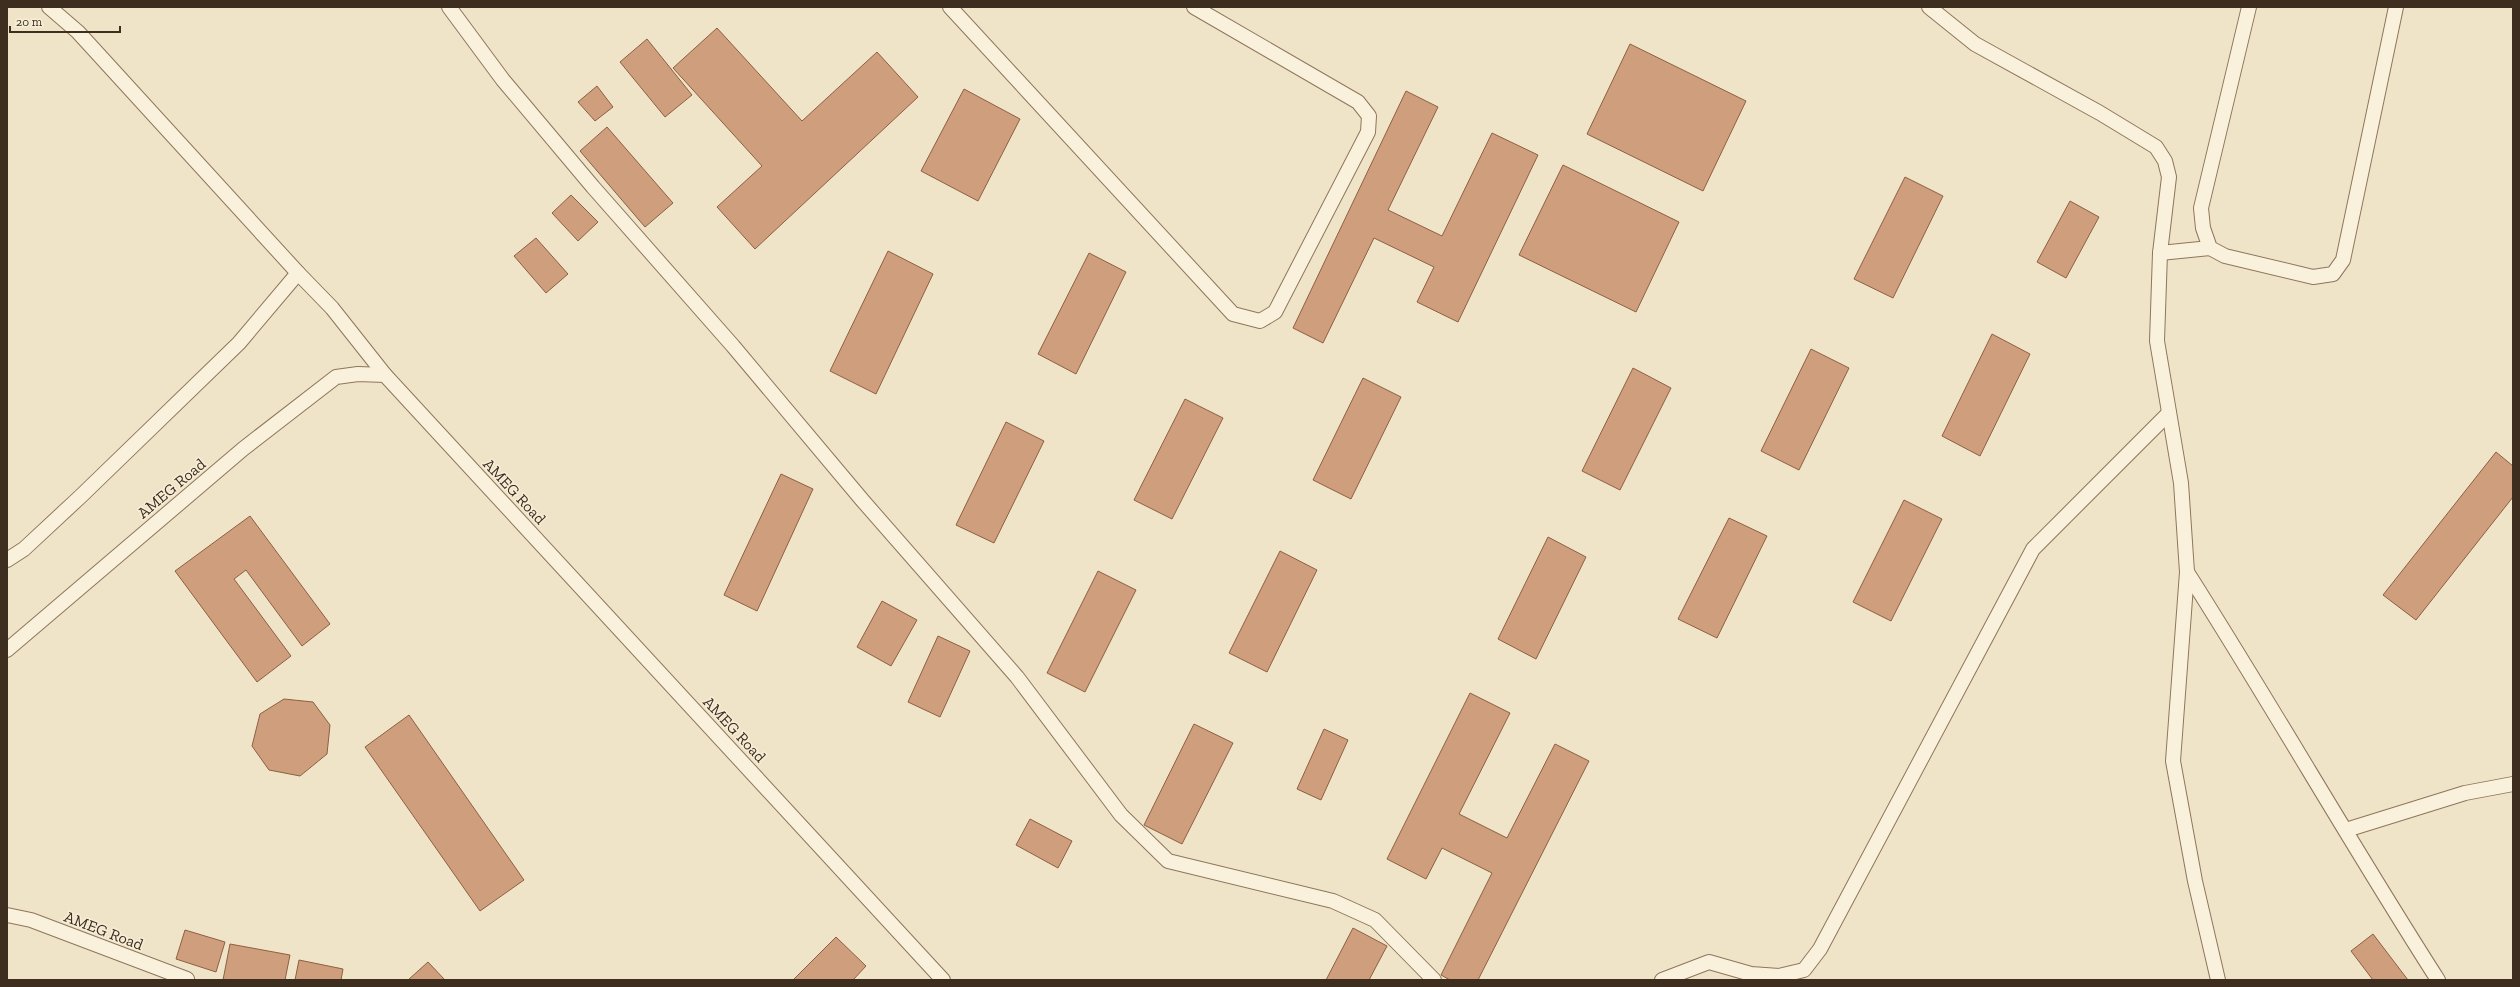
<svg xmlns="http://www.w3.org/2000/svg" width="2520" height="987" font-family="'Zilla Slab',serif">
	<rect width="100%" height="100%" fill="#f0e4c8"/>
	<!-- building -->
	<g fill="#cf9f7d" stroke="#8d5f41">
		<path d="M717 28 802 121 877 52 918 97 755 249 717 207 762 166 673 68Z"/>
		<path d="M647 39 692 95 665 117 620 62Z"/>
		<path d="M1630 44 1746 101 1703 191 1587 134Z"/>
		<path d="M597 86 613 107 595 121 578 102Z"/>
		<path d="M964 89 1020 119 978 201 921 171Z"/>
		<path d="M1406 91 1438 107 1388 210 1442 236 1492 133 1538 155 1458 322 1417 302 1434 267 1374 238 1323 343 1293 328Z"/>
		<path d="M607 127 673 203 645 227 580 151Z"/>
		<path d="M1563 165 1679 222 1636 312 1519 255Z"/>
		<path d="M1905 177 1943 196 1893 298 1854 279Z"/>
		<path d="M571 195 598 222 578 241 552 213Z"/>
		<path d="M2070 201 2099 217 2066 278 2037 262Z"/>
		<path d="M536 238 568 274 546 293 514 256Z"/>
		<path d="M888 251 933 274 876 394 830 371Z"/>
		<path d="M1089 253 1126 272 1076 374 1038 354Z"/>
		<path d="M1992 334 2030 354 1980 456 1942 436Z"/>
		<path d="M1811 349 1849 368 1799 470 1761 451Z"/>
		<path d="M1633 368 1671 388 1620 490 1582 471Z"/>
		<path d="M1363 378 1401 397 1351 499 1313 480Z"/>
		<path d="M1185 399 1223 418 1172 519 1134 500Z"/>
		<path d="M1006 422 1044 441 994 543 956 525Z"/>
		<path d="M2496 452 2513 466V497L2416 620 2383 595Z"/>
		<path d="M781 474 813 489 757 611 724 595Z"/>
		<path d="M1904 500 1942 519 1891 621 1853 602Z"/>
		<path d="M250 516 330 624 302 646 246 570 234 579 291 656 257 682 175 571Z"/>
		<path d="M1729 518 1767 536 1717 638 1678 619Z"/>
		<path d="M1548 537 1586 557 1536 659 1498 639Z"/>
		<path d="M1280 551 1317 570 1267 672 1229 653Z"/>
		<path d="M1098 571 1136 590 1085 692 1047 673Z"/>
		<path d="M882 601 917 620 891 666 857 647Z"/>
		<path d="M938 636 970 651 940 717 908 702Z"/>
		<path d="M1470 693 1510 713 1459 814 1507 838 1555 744 1589 761 1478 980H1450L1441 975 1492 873 1442 848 1426 879 1387 859Z"/>
		<path d="M284 699 313 702 330 725 327 754 300 776 269 770 252 746 260 714Z"/>
		<path d="M409 715 524 880 480 911 365 747Z"/>
		<path d="M1194 724 1233 743 1182 844 1144 825Z"/>
		<path d="M1324 729 1348 740 1321 800 1297 789Z"/>
		<path d="M1030 819 1072 841 1058 868 1016 845Z"/>
		<path d="M1353 928 1387 946 1369 980H1326Z"/>
		<path d="M185 930 225 942 216 972 176 959Z"/>
		<path d="M2373 934 2408 980H2373L2351 951Z"/>
		<path d="M836 937 866 966 853 980H793Z"/>
		<path d="M230 944 290 955 285 980H223Z"/>
		<path d="M299 960 343 969 341 980H295Z"/>
		<path d="M428 962 445 980H408Z"/>
	</g>
	<g fill="none" stroke-linecap="round" stroke-linejoin="round">
		<!-- lane casing -->
		<g stroke="#8d765c" stroke-width="16">
			<g id="lane">
				<path d="M49 7 78 32 298 273"/>
				<path d="M449 7 503 80 593 187 733 346 863 501 1017 677 1121 815 1168 861 1333 901 1375 920 1434 980"/>
				<path d="M950 7 1233 314 1260 321 1275 312 1368 132 1369 116 1358 102 1194 7"/>
				<path d="M1929 7 1975 44 2100 113 2156 147 2165 161 2169 177 2160 253 2157 341 2181 483 2187 572 2173 761 2195 881 2218 980"/>
				<path d="M2249 7 2201 208 2203 228 2210 248 2225 256 2313 277 2333 274 2343 260 2396 7"/>
				<path d="M2160 253 2210 248"/>
				<path d="M7 560 24 549 81 496 239 343 298 273 332 308 385 375"/>
				<path d="M2187 572C2273 707 2352 846 2438 980"/>
				<path d="M7 650 243 449 336 377 358 374 385 375 943 980"/>
				<path d="M2346 830 2465 793 2513 784"/>
				<path d="M7 915 31 920 187 979"/>
				<path d="M1662 980 1709 962 1751 974 1779 976 1804 970 1820 949 2033 549 2169 413"/>
			</g>
		</g>
		<!-- lane -->
		<use href="#lane" stroke="#faf1dc" stroke-width="14"/>
	</g>
	<g text-anchor="middle" stroke-width="3" stroke-linejoin="round" paint-order="stroke">
		<!-- street labels -->
		<g font-size="16" fill="#3d2e20" stroke="#f7eed8">
			<text transform="translate(171 488) rotate(-40)" y="6">AMEG Road</text>
			<text transform="translate(515 491) rotate(47)" y="6">AMEG Road</text>
			<text transform="translate(735 729) rotate(47)" y="6">AMEG Road</text>
			<text transform="translate(104 930) rotate(21)" y="6">AMEG Road</text>
		</g>
	</g>
	<!-- border -->
	<rect width="2520" height="987" fill="none" stroke="#3d2e20" stroke-width="16"/>
	<!-- scale -->
	<path d="M10 26v6h110v-6" fill="none" stroke="#3d2e20" stroke-width="2"/>
	<text x="16" y="26" font-size="12" fill="#3d2e20" stroke="#f7eed8" stroke-width="3" paint-order="stroke">20 m</text>
</svg>
